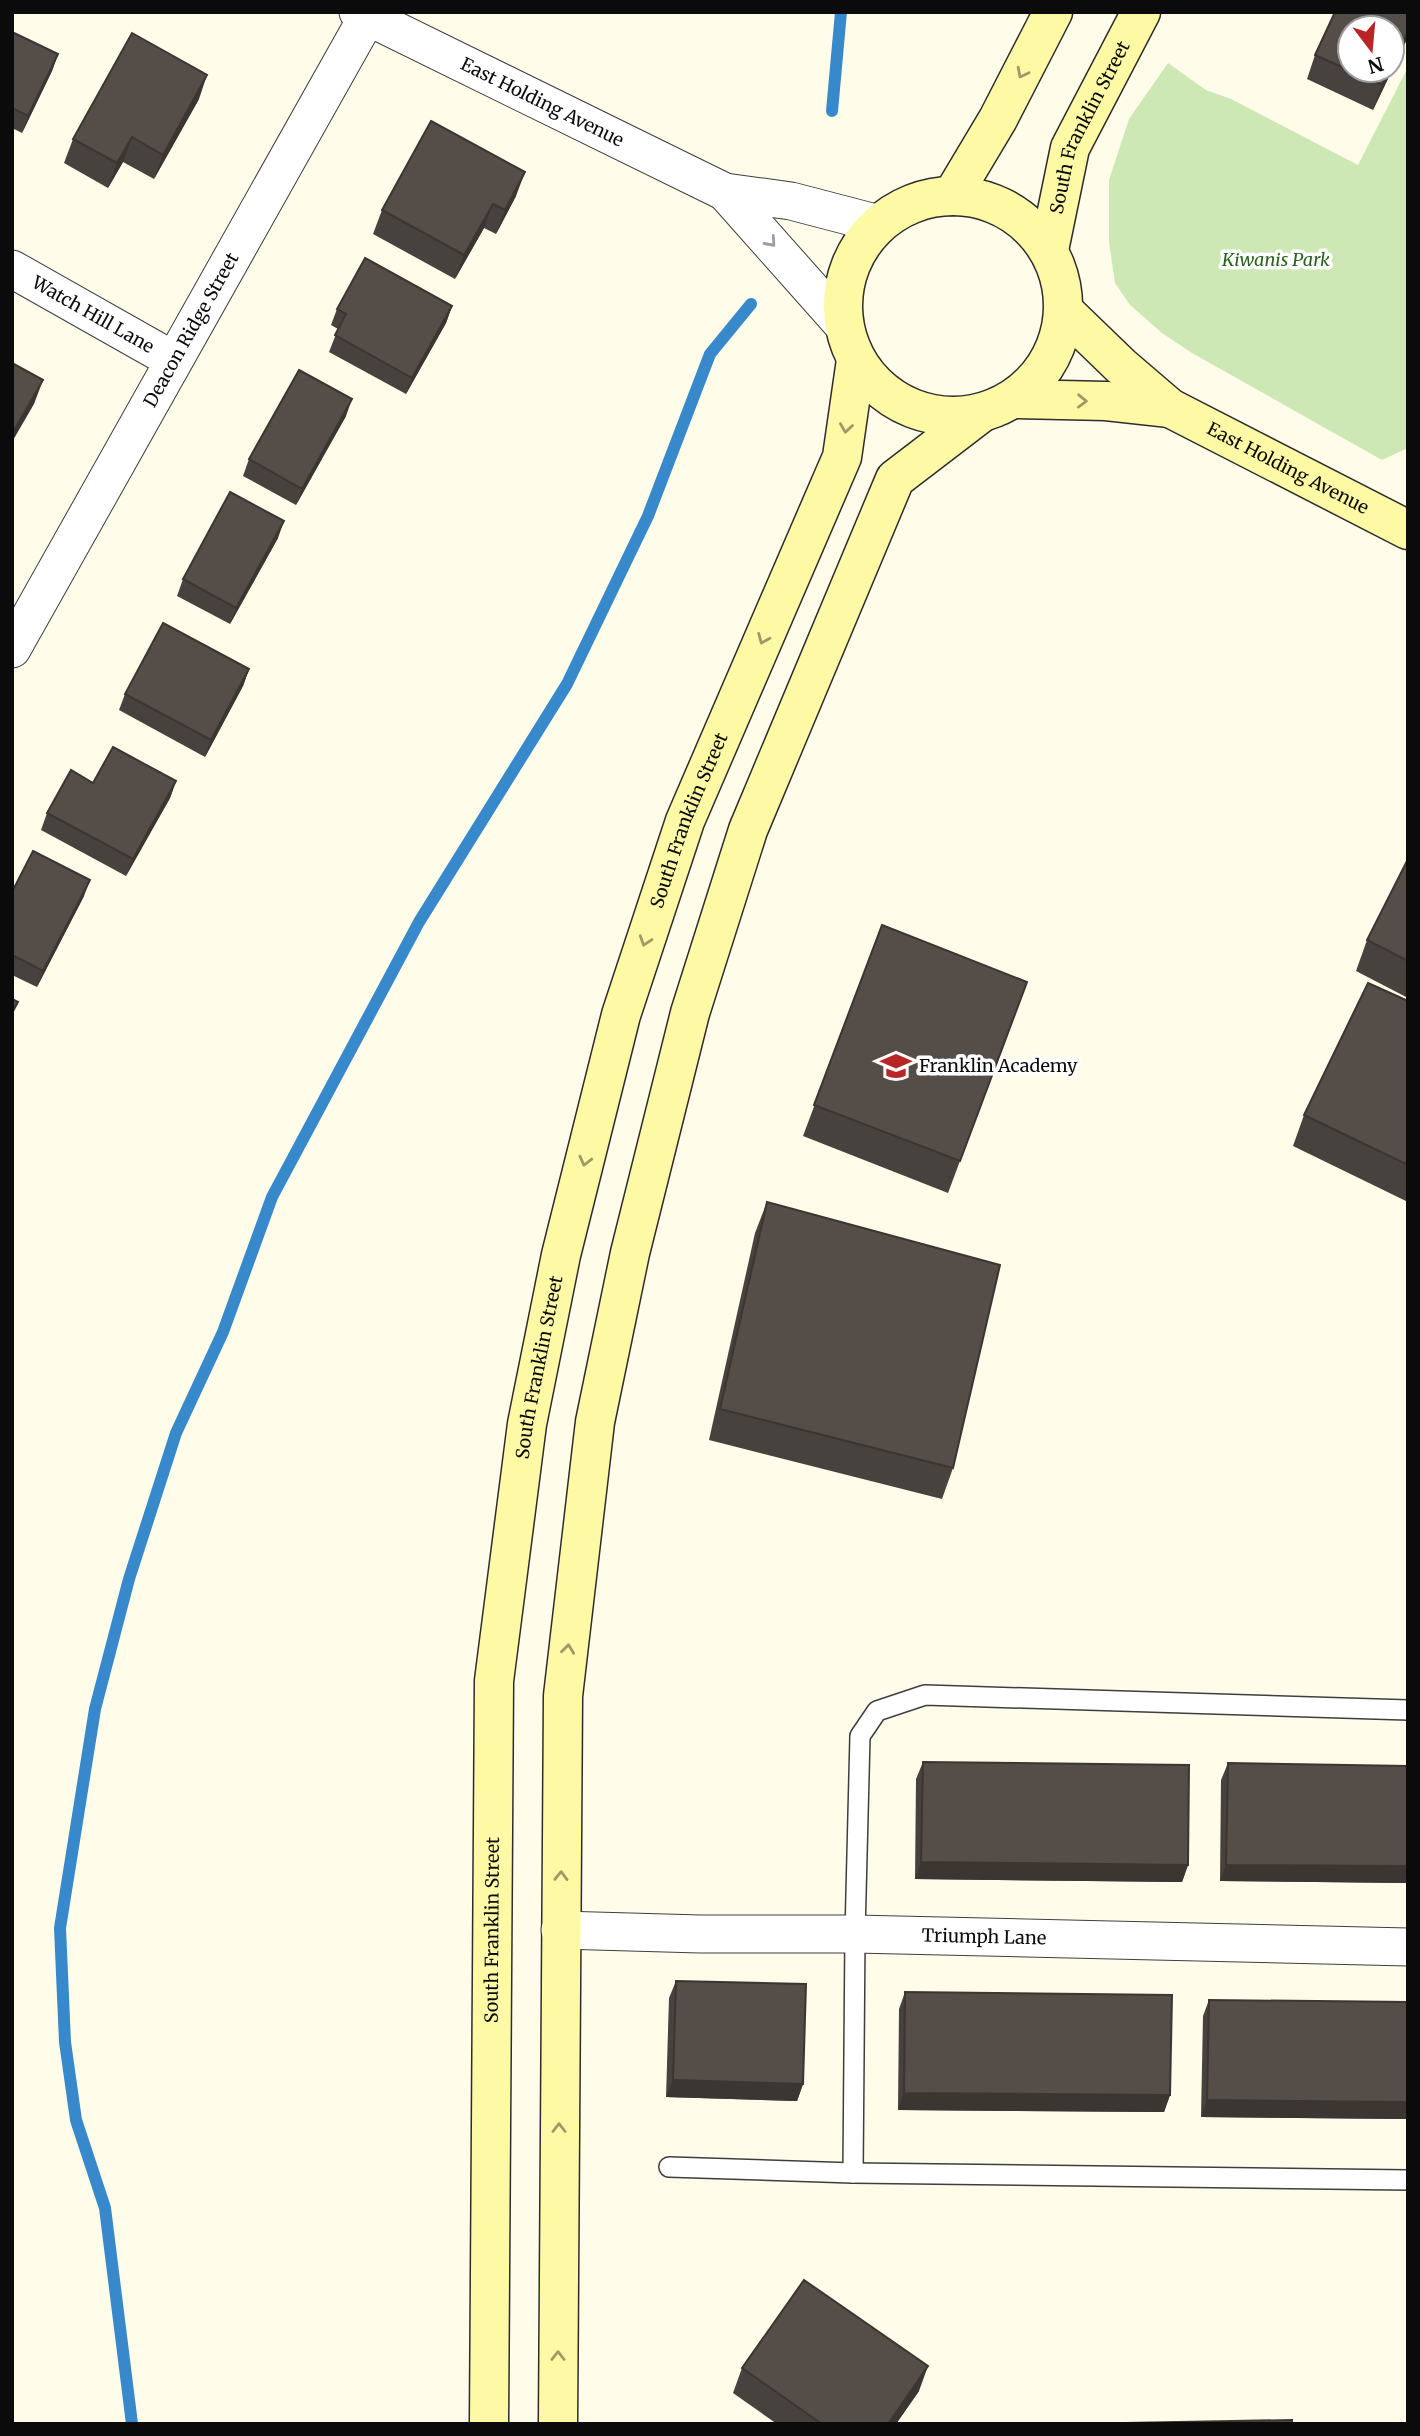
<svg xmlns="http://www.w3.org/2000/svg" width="1420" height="2436" font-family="Merriweather,serif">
	<rect width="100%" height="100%" fill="#fffcea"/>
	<!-- green -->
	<path fill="#cde8b5" d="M1168 63 1206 90 1231 99 1358 165 1408 67V448L1382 460 1192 353 1162 333 1130 305 1115 283 1109 242V180L1129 119Z"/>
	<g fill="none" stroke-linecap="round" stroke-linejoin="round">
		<!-- stream -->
		<g stroke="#3789cc" stroke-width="12">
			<path d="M832 111 841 12"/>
			<path d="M132 2424 105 2208 76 2120 65 2042 60 1928 95 1709 129 1579 176 1433 223 1332 272 1197 419 922 567 684 648 516 710 354 751 304"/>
		</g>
		<!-- lane casing -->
		<g stroke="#3e3e3e" stroke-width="22">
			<g id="lane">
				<path d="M669 2167 853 2173 1408 2180"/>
				<path d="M853 2173 855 1934 860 1736 877 1711 925 1695 1408 1710"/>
			</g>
		</g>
		<!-- street casing -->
		<g stroke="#3e3e3e" stroke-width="39">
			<g id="street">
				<path id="s1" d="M358 12 725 192 791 201 879 224"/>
				<path d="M725 192 844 326"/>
				<path id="s2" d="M12 269 173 360"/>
				<path id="s3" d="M12 649 370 12"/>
				<path id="s4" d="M560 1930 700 1934H855L1408 1947"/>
			</g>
		</g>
		<!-- secondary casing -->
		<g stroke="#2d2d2d" stroke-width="41">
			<g id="secondary">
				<path d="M952 196 998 119 1053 12"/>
				<circle cx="953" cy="306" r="110"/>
				<path id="s5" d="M1049 250 1070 148 1141 12"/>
				<path id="s6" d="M1064 311 1121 366 1170 408 1408 530"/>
				<path d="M1014 399 1106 401 1170 408"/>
				<path id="s7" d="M489 2424 494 1681 527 1424 561 1255 621 1015 685 821 842 457 856 360"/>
				<path d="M558 2424 563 1696 595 1422 630 1253 690 1013 748 830 895 479 980 414"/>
			</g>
		</g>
		<!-- lane -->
		<use href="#lane" stroke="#fff" stroke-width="19"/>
		<!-- street -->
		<use href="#street" stroke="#fff" stroke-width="37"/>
		<!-- secondary -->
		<use href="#secondary" stroke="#fef9a5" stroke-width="38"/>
	</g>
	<!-- wall -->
	<g fill="#48423e">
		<path d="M12 32 58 54 52 71 22 133 12 128Z"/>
		<path d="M1408 37 1373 110 1307 79 1315 55Z"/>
		<path d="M199 99 154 179 123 162 108 188 64 163 73 139Z"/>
		<path d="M516 196 496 234 484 228 455 279 373 234 382 210Z"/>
		<path d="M452 306 446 323 406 394 329 352 338 329 331 325 337 309Z"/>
		<path d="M346 416 296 505 243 476 249 459Z"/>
		<path d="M278 538 230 624 177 596 183 579Z"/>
		<path d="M249 669 243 686 205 757 119 710 125 694Z"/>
		<path d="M176 781 170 798 126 876 41 830 47 813 93 783Z"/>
		<path d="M1408 859V998L1356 971 1367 940Z"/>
		<path d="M12 892 84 896 37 987 12 975Z"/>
		<path d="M882 925 1027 982 948 1193 803 1136Z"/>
		<path d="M1408 1001V1202L1293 1146 1304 1115Z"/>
		<path d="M767 1202 953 1468 942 1499 709 1440 755 1233Z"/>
		<path d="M923 1762 1188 1865 1182 1882 915 1879 916 1779Z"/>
		<path d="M1228 1763 1408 1766V1883L1220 1881 1221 1780Z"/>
		<path d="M676 1981 803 2084 797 2101 666 2097 669 1998Z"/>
		<path d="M905 1992 1170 2095 1164 2112 898 2110 899 2009Z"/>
		<path d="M1209 2000 1408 2002V2119L1201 2117 1203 2016Z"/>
		<path d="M742 2368 919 2391 896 2424H777L733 2393Z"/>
	</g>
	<!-- shaded-wall -->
	<g fill="#3b3632">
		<path d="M1408 31V37L1373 110 1382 85 1390 70H1392V65Z"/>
		<path d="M58 54 52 71 22 133 28 116Z"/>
		<path d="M207 75 199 99 154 179 163 155Z"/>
		<path d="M132 137 123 162 108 188 117 163Z"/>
		<path d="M525 172 516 196 496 234 505 210Z"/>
		<path d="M493 204 484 228 455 279 464 255Z"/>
		<path d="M452 306 446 323 406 394 412 378Z"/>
		<path d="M43 380 34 404 12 442V434Z"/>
		<path d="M352 399 346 416 296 505 302 489Z"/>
		<path d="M284 521 278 538 230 624 236 608Z"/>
		<path d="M249 669 243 686 205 757 211 740Z"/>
		<path d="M176 781 170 798 126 876 133 859Z"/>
		<path d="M90 880 84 896 37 987 43 971Z"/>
		<path d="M921 1862 1188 1865 1182 1882 915 1879Z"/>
		<path d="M1226 1865 1408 1866V1883L1220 1881Z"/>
		<path d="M673 2080 803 2084 797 2101 666 2097Z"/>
		<path d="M904 2093 1170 2095 1164 2112 898 2110Z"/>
		<path d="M1207 2100 1408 2102V2119L1201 2117Z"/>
		<path d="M928 2366 919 2391 896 2424H888Z"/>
	</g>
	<!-- building -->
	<g fill="#544d48" stroke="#3b3632" stroke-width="2">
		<path d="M1335 12H1408V31L1392 65V28H1350V70H1390L1382 85 1315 55Z"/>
		<path d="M12 32 58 54 28 116 12 108Z"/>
		<path d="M132 33 207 75 163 155 132 137 117 163 73 139Z"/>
		<path d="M431 121 525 172 505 210 493 204 464 255 382 210Z"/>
		<path d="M365 258 452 306 412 378 335 335 346 314 337 309Z"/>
		<path d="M12 363 43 380 12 434Z"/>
		<path d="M299 370 352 399 302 489 249 459Z"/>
		<path d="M230 492 284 521 236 608 183 579Z"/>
		<path d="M163 623 249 669 211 740 125 694Z"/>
		<path d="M113 747 176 781 133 859 47 813 71 770 93 783Z"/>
		<path d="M33 851 90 880 43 971 12 955V892Z"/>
		<path d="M1408 859V961L1367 940Z"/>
		<path d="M882 925 1027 982 960 1161 814 1105Z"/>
		<path d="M1368 983 1408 1001V1165L1304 1115Z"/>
		<path d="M12 999 18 1002 12 1013Z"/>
		<path d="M767 1202 1000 1265 953 1468 720 1409Z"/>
		<path d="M923 1762 1189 1765 1188 1865 921 1862Z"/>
		<path d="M1228 1763 1408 1766V1866L1226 1865Z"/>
		<path d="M676 1981 806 1984 803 2084 673 2080Z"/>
		<path d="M905 1992 1172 1995 1170 2095 904 2093Z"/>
		<path d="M1209 2000 1408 2002V2102L1207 2100Z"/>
		<path d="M804 2280 928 2366 888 2424H822L742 2368Z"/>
		<path d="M1292 2420V2424H1126V2423Z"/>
	</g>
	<!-- one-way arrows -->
	<defs><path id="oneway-chevron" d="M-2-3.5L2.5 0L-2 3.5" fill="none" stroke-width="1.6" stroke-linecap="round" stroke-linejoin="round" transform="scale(1.75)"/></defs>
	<g stroke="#9d9a67">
		<use href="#oneway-chevron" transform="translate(1022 73) rotate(117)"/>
		<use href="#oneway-chevron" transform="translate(1082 401) rotate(1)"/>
		<use href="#oneway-chevron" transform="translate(846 428) rotate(98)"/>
		<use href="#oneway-chevron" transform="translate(763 639) rotate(113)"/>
		<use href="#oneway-chevron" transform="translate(645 941) rotate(108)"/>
		<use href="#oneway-chevron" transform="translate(585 1161) rotate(104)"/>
		<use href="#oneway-chevron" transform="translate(568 1649) rotate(-83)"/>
		<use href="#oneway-chevron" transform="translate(561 1876) rotate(-89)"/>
		<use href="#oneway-chevron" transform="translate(559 2128) rotate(-90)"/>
		<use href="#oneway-chevron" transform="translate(558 2356) rotate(-90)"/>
	</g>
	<use stroke="#9d9d9d" href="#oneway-chevron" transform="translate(771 242) rotate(48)"/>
	<!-- icons -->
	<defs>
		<g id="school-bare" transform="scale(2.415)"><path d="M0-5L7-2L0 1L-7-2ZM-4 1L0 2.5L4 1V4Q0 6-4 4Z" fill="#b92525" stroke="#fff" stroke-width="2.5" paint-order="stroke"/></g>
	</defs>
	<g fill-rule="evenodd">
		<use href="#school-bare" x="896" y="1066"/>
	</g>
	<g text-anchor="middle" stroke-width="7" stroke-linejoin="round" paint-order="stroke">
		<!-- street labels -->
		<g font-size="18" fill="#0b0b0b" stroke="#fff">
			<text dy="6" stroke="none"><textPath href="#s1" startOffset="205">East Holding Avenue</textPath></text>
			<text dy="6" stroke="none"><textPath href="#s5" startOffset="130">South Franklin Street</textPath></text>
			<text dy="6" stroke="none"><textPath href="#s2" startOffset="93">Watch Hill Lane</textPath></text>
			<text dy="6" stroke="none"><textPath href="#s3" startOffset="366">Deacon Ridge Street</textPath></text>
			<text dy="6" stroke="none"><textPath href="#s6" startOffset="276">East Holding Avenue</textPath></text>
			<text dy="6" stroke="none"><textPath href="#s7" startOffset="1628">South Franklin Street</textPath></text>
			<text dy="6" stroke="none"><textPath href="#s7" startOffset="1060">South Franklin Street</textPath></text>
			<text dy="6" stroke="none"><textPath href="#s7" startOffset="494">South Franklin Street</textPath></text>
			<text dy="6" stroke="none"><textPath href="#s4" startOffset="424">Triumph Lane</textPath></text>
		</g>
		<!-- park labels -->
		<g font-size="18" font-style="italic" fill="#28621d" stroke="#fff">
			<text x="1276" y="266">Kiwanis Park</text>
		</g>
		<!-- poi labels -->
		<g font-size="18" fill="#0b0b0b" stroke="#fff" text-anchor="start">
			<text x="919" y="1072">Franklin Academy</text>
		</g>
	</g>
	<!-- border -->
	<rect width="1420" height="2436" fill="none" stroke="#0b0b0b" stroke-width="28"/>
	<!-- north arrow -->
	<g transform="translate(1371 49) rotate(164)"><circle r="33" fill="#ffffff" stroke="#9d9d9d" stroke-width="2"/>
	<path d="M0-5L12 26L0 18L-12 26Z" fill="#b92525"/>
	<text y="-10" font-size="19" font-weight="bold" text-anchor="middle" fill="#0b0b0b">N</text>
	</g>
</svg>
